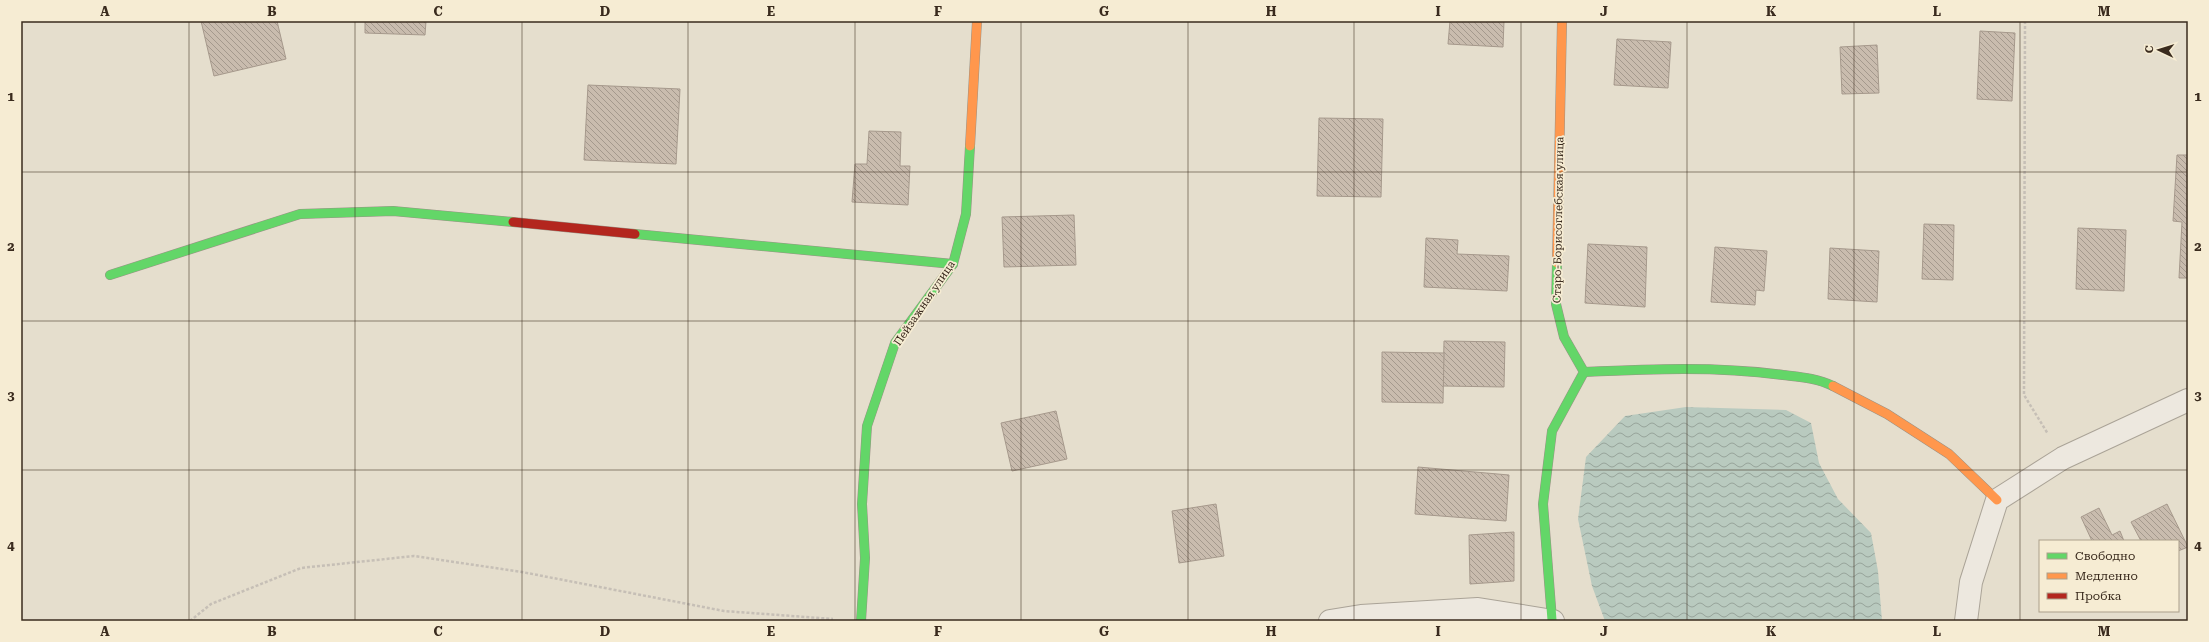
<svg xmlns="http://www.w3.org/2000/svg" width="2209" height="642" font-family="'Roboto Serif',serif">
	<defs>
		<pattern id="water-waves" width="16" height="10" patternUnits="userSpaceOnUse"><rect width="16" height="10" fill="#b9cabf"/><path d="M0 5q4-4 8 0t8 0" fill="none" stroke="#97a49b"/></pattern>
		<pattern id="building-back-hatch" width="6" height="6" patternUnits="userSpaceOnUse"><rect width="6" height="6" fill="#c9bcae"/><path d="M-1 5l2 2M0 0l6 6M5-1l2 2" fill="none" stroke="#a4998d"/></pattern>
	</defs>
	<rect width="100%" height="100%" fill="#e5decd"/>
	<!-- water -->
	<path fill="url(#water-waves)" d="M1686 407 1786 410 1811 423 1819 463 1838 499 1871 533 1878 571 1882 621H1605L1592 586 1578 519 1586 457 1625 416Z"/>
	<!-- building -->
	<g fill="url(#building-back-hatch)" stroke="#a6998c">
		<path d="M201 21H277L286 59 214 76Z"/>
		<path d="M365 21H426L425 35 365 33Z"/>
		<path d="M1450 21H1504L1503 47 1448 44Z"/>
		<path d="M1980 31 2015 33 2012 101 1977 99Z"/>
		<path d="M1617 39 1671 42 1668 88 1614 85Z"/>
		<path d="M1877 45 1879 93 1842 94 1840 47Z"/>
		<path d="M588 85 680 89 676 164 584 160Z"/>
		<path d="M1319 118 1383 119 1381 197 1317 196Z"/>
		<path d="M869 131 901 132 900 166H910L908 205 852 202 855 164H867Z"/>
		<path d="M2177 155H2188V278H2179L2182 222 2173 221Z"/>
		<path d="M1074 215 1076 265 1004 267 1002 217Z"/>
		<path d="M1924 224 1954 225 1953 280 1922 279Z"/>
		<path d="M2078 228 2126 230 2124 291 2076 289Z"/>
		<path d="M1426 238 1458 240 1457 254 1509 256 1507 291 1424 287Z"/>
		<path d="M1588 244 1647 247 1645 307 1585 303Z"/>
		<path d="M1715 247 1767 251 1764 291 1756 290 1755 305 1711 302Z"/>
		<path d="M1830 248 1879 251 1877 302 1828 299Z"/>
		<path d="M1444 341 1505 342 1504 387 1443 386Z"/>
		<path d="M1382 352 1444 353 1443 403 1382 402Z"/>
		<path d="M1056 411 1067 459 1012 471 1001 423Z"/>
		<path d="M1418 467 1509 475 1506 521 1415 514Z"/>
		<path d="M1216 504 1224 556 1179 563 1172 511Z"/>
		<path d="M2167 504 2188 547 2178 551V541H2141L2131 522Z"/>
		<path d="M2099 508 2112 535 2120 531 2124 541H2092L2081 517Z"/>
		<path d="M1514 532V581L1470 584 1469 535Z"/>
	</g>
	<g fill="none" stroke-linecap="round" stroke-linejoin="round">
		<!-- street casing -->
		<g stroke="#aaa397" stroke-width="24">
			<g id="street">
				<path d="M1330 621 1361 616 1478 609 1553 621"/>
				<path d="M1966 621 1971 582 1997 500 2063 458 2188 400"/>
			</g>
		</g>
		<!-- fast casing -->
		<g stroke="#9a9286" stroke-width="10">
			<g id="fast">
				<path d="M635 234 953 264"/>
				<path d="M110 275 300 214 393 211 513 222"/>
				<path d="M1584 372C1650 369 1717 366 1783 375 1800 377 1817 378 1833 386"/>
				<path d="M1552 620 1543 504 1552 431 1584 372 1564 337 1556 304 1557 263"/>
				<path d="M861 621 865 558 862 504 867 426 895 343 953 264 966 214 970 146"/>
			</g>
		</g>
		<!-- slow casing -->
		<g stroke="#9a9286" stroke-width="10">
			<g id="slow">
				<path d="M970 146 977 21"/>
				<path d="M1557 263 1562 21"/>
				<path d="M1833 386 1887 414 1949 454 1997 500"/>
			</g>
		</g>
		<!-- jam casing -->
		<g stroke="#9a9286" stroke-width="10">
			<path id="jam" d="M513 222 635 234"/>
		</g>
		<!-- path -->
		<g stroke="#c6bfb6" stroke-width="2.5" stroke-dasharray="3 2" stroke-linecap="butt">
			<path d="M2025 21 2024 395 2048 434"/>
			<path d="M190 621 211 604 301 568 414 556 522 572 724 611 833 619"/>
		</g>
		<!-- street -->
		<use href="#street" stroke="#ede8df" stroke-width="22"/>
		<!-- fast -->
		<use href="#fast" stroke="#63d668" stroke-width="9"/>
		<!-- slow -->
		<use href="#slow" stroke="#ff974d" stroke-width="9"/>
		<!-- jam -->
		<use href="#jam" stroke="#b3261e" stroke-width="9"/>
	</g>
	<!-- grid -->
	<path fill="none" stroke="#3a2b1e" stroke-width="1" stroke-opacity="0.55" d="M189 21V621M355 21V621M522 21V621M688 21V621M855 21V621M1021 21V621M1188 21V621M1354 21V621M1521 21V621M1687 21V621M1854 21V621M2020 21V621M21 172H2188M21 321H2188M21 470H2188"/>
	<g text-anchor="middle" stroke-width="3.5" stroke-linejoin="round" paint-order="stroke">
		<!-- street labels -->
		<g font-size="11" fill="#3a2b1e" stroke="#f6ecd3">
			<text transform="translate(1558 220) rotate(-89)" y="4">Старо-Борисоглебская улица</text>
			<text transform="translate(924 303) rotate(-56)" y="4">Пейзажная улица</text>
		</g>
	</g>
	<!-- border -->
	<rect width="2209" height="642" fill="none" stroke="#f6ecd3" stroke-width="44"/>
	<!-- legend -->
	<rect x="2039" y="540" width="140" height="72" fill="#f6ecd3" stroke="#ab9f8b"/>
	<rect x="2047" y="553" width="20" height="6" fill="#63d668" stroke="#ab9f8b"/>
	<text x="2075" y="560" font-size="12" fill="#3a2b1e">Свободно</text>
	<rect x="2047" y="573" width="20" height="6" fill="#ff974d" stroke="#ab9f8b"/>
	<text x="2075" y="580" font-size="12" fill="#3a2b1e">Медленно</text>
	<rect x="2047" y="593" width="20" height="6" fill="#b3261e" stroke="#ab9f8b"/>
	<text x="2075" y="600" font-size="12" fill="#3a2b1e">Пробка</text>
	<!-- north arrow -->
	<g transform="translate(2159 50) rotate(274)" stroke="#f6ecd3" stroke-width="3" paint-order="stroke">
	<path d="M0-3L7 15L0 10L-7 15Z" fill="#3a2b1e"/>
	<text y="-6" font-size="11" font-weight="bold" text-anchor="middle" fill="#3a2b1e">С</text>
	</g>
	<rect x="22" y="22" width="2165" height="598" fill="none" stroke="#3a2b1e" stroke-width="1.5"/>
	<g font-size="13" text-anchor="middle" font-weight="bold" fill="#3a2b1e">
		<text x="105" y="16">A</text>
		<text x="272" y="16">B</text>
		<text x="438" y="16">C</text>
		<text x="605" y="16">D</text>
		<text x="771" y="16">E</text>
		<text x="938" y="16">F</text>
		<text x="1104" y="16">G</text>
		<text x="1271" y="16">H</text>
		<text x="1438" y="16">I</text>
		<text x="1604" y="16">J</text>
		<text x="1771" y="16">K</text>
		<text x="1937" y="16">L</text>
		<text x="2104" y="16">M</text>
		<text x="11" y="101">1</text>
		<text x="2198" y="101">1</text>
		<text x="11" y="251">2</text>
		<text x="2198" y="251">2</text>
		<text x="11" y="400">3</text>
		<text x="2198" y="400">3</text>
		<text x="11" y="550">4</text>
		<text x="2198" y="550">4</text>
		<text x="105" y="636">A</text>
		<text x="272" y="636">B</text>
		<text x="438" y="636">C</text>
		<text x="605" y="636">D</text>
		<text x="771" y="636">E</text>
		<text x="938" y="636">F</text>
		<text x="1104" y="636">G</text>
		<text x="1271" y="636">H</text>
		<text x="1438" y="636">I</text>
		<text x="1604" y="636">J</text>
		<text x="1771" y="636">K</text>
		<text x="1937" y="636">L</text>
		<text x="2104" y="636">M</text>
	</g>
</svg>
